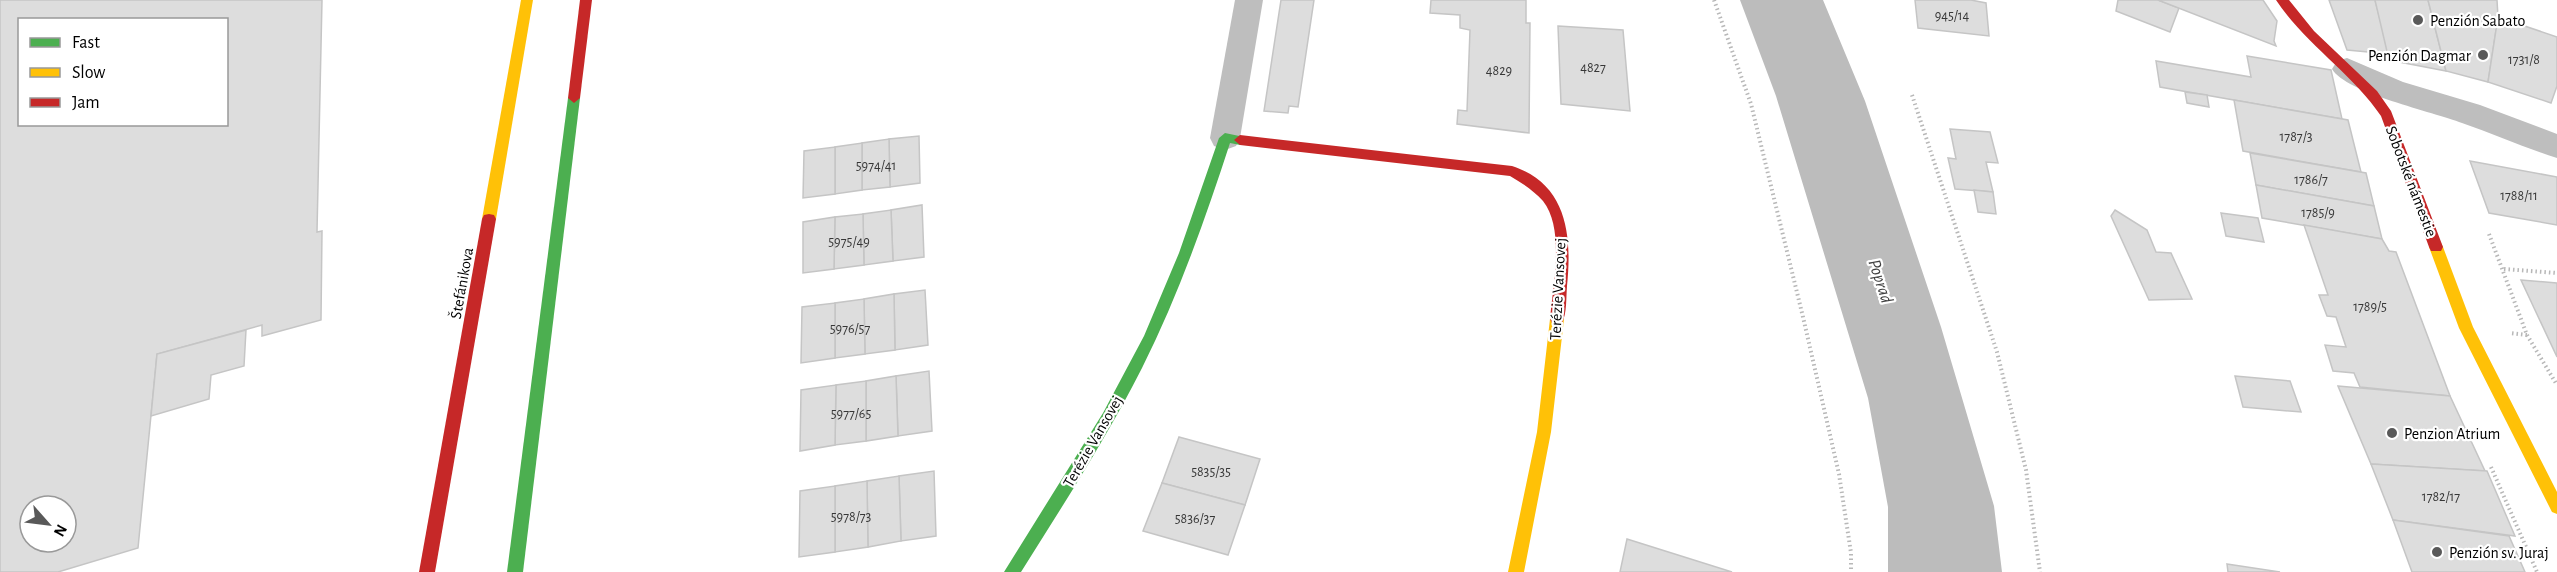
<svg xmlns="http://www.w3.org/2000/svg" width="2557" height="572" font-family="'Alegreya Sans',sans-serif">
	<rect width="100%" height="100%" fill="#fff"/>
	<!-- water -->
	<path fill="#bcbcbc" d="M1740 0H1823L1865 101 1941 327 1994 506 2002 572H1888V507L1868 398 1776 96Z"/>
	<!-- building -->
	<g fill="#ddd" stroke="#c5c5c5" stroke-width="1.5" fill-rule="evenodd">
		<path d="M0 0H322L317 232 322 231 321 320 262 336V325L157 354 138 548 58 572H0ZM20 20H226V124H20ZM30 506H66V542H30Z"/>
		<path d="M1281 0H1314L1298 107 1289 106 1288 113 1264 111Z"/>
		<path d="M1431 0H1526V23H1530L1529 133 1457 124 1458 110 1467 111 1470 30 1460 28V15L1430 13Z"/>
		<path d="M1915 0H1971L1986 3 1989 36 1918 28Z"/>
		<path d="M2118 0H2158L2179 8 2170 32 2116 11Z"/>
		<path d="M2158 0H2263L2277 21 2274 41 2276 46Z"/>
		<path d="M2329 0H2375L2389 54 2347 50Z"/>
		<path d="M2375 0H2428L2446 71 2389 60Z"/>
		<path d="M2428 0H2497L2498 17 2488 82 2446 71Z"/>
		<path d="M2498 17 2557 37V86L2551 103 2488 82Z"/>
		<path d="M1558 26 1623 30 1630 111 1561 104Z"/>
		<path d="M2247 56 2331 70 2342 119 2160 87 2156 61 2251 77Z"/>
		<path d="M2185 92 2207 95 2209 107 2187 103Z"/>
		<path d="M2234 100 2348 120 2361 172 2243 151Z"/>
		<path d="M1950 129 1990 132 1998 163 1986 162 1993 192 1955 189 1948 158 1956 159Z"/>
		<path d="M919 136 920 183 890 187 889 139Z"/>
		<path d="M889 139 890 187 862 190V143Z"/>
		<path d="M862 143V190L835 194V147Z"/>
		<path d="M835 147V194L803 198 804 151Z"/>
		<path d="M2250 153 2366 173 2374 206 2256 185Z"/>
		<path d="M2470 161 2557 177V225L2489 213Z"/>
		<path d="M2256 185 2374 206 2382 239 2262 218Z"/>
		<path d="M1974 190 1993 192 1996 214 1978 212Z"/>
		<path d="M922 205 924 257 893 261 891 210Z"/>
		<path d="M891 210 893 261 864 265 863 214Z"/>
		<path d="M2115 210 2147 230 2156 252 2171 253 2192 299 2149 300 2111 216Z"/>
		<path d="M2221 213 2258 218 2264 242 2226 236Z"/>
		<path d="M863 214 864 265 834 269 835 217Z"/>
		<path d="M835 217 834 269 803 273V222Z"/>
		<path d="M2304 225 2382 239 2389 251 2396 252 2450 396 2360 387 2354 373 2333 371 2325 345 2346 347 2336 317 2327 316 2319 295H2328Z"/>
		<path d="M2521 280 2557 283V357Z"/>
		<path d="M925 290 928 345 895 350 894 294Z"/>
		<path d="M894 294 895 350 865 354 864 299Z"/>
		<path d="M864 299 865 354 835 358V303Z"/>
		<path d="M835 303V358L801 363 802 307Z"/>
		<path d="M246 330 244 366 211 375 209 399 151 416 157 354Z"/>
		<path d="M929 371 932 431 898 436 896 376Z"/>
		<path d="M896 376 898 436 866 441V381Z"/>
		<path d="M2235 376 2290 381 2301 412 2243 407Z"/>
		<path d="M866 381V441L835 445 836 385Z"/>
		<path d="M836 385 835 445 800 451 801 390Z"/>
		<path d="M2338 386 2450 396 2485 471 2371 464Z"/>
		<path d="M1179 437 1260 459 1245 505 1162 483Z"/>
		<path d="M2371 464 2487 471 2515 536 2393 520Z"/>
		<path d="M934 471 936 536 901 541 899 476Z"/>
		<path d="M899 476 901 541 868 547 867 481Z"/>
		<path d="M867 481 868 547 835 552V486Z"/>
		<path d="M1162 483 1245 505 1228 555 1143 531Z"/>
		<path d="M835 486V552L799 557 800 491Z"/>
		<path d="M2393 520 2509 536 2525 572H2412Z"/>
		<path d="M1627 539 1732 572H1620Z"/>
		<path d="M2227 564 2280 572H2228Z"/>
	</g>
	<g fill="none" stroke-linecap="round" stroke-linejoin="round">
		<!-- path -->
		<g stroke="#b8b8b8" stroke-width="4" stroke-dasharray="1.5 3" stroke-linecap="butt">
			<path d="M1714 0 1751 104 1803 317 1839 474 1851 553V572"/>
			<path d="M1912 95 1997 352 2026 470 2040 572"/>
			<path d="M2489 234 2527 335 2510 333"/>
			<path d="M2504 269 2557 273"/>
			<path d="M2527 335 2557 385"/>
			<path d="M2491 467 2537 572"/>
		</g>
		<!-- street -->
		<g fill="#bebebe" fill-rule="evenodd">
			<path d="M1235 0H1263L1240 138 1236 146 1225 150 1214 146 1210 138Z"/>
			<path d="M2347 58 2403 82 2480 105 2557 134V158C2525 148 2494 134 2462 123 2434 112 2346 93 2332 69L2337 61Z"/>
		</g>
		<!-- fast -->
		<g fill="#4caf50" fill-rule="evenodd">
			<path d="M574 93 580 98 523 572H507L568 98Z"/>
			<path d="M1225 133 1244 137 1246 140 1240 145 1230 143C1205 220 1178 296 1142 368 1106 439 1063 505 1021 572H1004L1103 413 1144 336 1179 253 1219 138Z"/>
		</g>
		<!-- slow -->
		<g fill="#ffc107" fill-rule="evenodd">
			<path d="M521 0H533L496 219 494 223H484L482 219Z"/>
			<path d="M2436 242 2441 243 2443 247 2473 327 2557 492V514L2552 512 2459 328 2429 247 2431 243Z"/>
			<path d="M1557 313 1562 315 1564 319 1551 432 1524 572H1508L1537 432 1550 319 1552 315Z"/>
		</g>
		<!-- jam -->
		<g fill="#c62828" fill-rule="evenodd">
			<path d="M580 0H592L580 98 574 103 568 98Z"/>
			<path d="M2276 0H2289L2314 31 2377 91 2391 111 2443 247 2441 251H2431L2429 247 2381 116C2352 73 2305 44 2276 0Z"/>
			<path d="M1240 135 1512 166C1568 184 1572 237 1567 286 1566 298 1567 313 1562 323L1557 325 1552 323 1550 319C1553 285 1565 229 1543 201 1533 190 1522 183 1510 176L1240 145 1234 140Z"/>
			<path d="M489 214 494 215 496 219 435 572H419L482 219 484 215Z"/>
		</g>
	</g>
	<!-- markers -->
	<g fill="#595959" stroke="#fff" stroke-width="2">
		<circle cx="2418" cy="20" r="6"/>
		<circle cx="2483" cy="55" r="6"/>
		<circle cx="2392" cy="433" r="6"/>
		<circle cx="2437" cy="552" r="6"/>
	</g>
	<g text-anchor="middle" stroke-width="4.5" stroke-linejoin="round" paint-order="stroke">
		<!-- number labels -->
		<g font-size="14" fill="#373737">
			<text x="1952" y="20">945/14</text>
			<text x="2524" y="64">1731/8</text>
			<text x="1593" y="72">4827</text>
			<text x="1499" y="75">4829</text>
			<text x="2296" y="141">1787/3</text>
			<text x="876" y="170">5974/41</text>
			<text x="2311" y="184">1786/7</text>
			<text x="2519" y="200">1788/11</text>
			<text x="2318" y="217">1785/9</text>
			<text x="849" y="246">5975/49</text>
			<text x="2370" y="311">1789/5</text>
			<text x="850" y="333">5976/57</text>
			<text x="851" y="418">5977/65</text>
			<text x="1211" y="476">5835/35</text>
			<text x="2441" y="501">1782/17</text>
			<text x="851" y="521">5978/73</text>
			<text x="1195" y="523">5836/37</text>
		</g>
		<!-- poi labels -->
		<g font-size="16" fill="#000" stroke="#fff" text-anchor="start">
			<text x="2430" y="26">Penzión Sabato</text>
			<text x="2471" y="61" text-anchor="end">Penzión Dagmar</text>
			<text x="2404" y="439">Penzion Atrium</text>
			<text x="2449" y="558">Penzión sv. Juraj</text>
		</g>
		<!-- street labels -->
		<g font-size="16" fill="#000" stroke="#fff">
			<text transform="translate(2412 181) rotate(69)" y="6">Sobotské námestie</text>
			<text transform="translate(461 283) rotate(-80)" y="6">Štefánikova</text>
			<text transform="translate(1557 289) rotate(-87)" y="6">Terézie Vansovej</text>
			<text transform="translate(1092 441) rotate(-60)" y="6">Terézie Vansovej</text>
		</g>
		<!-- water labels -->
		<g font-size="18" font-style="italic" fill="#414141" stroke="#fff">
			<text transform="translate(1881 281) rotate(72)" y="6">Poprad</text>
		</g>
	</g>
	<!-- legend -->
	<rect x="18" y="18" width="210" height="108" fill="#ffffff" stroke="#999999" stroke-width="1.5"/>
	<rect x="30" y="38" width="30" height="9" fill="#4caf50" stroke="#999999" stroke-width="1.5"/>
	<text x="72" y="48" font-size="18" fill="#000000">Fast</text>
	<rect x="30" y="68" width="30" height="9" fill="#ffc107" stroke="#999999" stroke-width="1.5"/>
	<text x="72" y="78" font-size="18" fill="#000000">Slow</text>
	<rect x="30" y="98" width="30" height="9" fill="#c62828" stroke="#999999" stroke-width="1.5"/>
	<text x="72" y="108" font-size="18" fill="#000000">Jam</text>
	<!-- north arrow -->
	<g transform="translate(48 524) rotate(118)"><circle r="28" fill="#ffffff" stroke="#999999" stroke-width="1.5"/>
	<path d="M0-4.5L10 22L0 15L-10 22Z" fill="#595959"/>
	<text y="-9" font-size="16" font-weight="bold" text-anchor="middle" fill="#000000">N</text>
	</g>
</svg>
